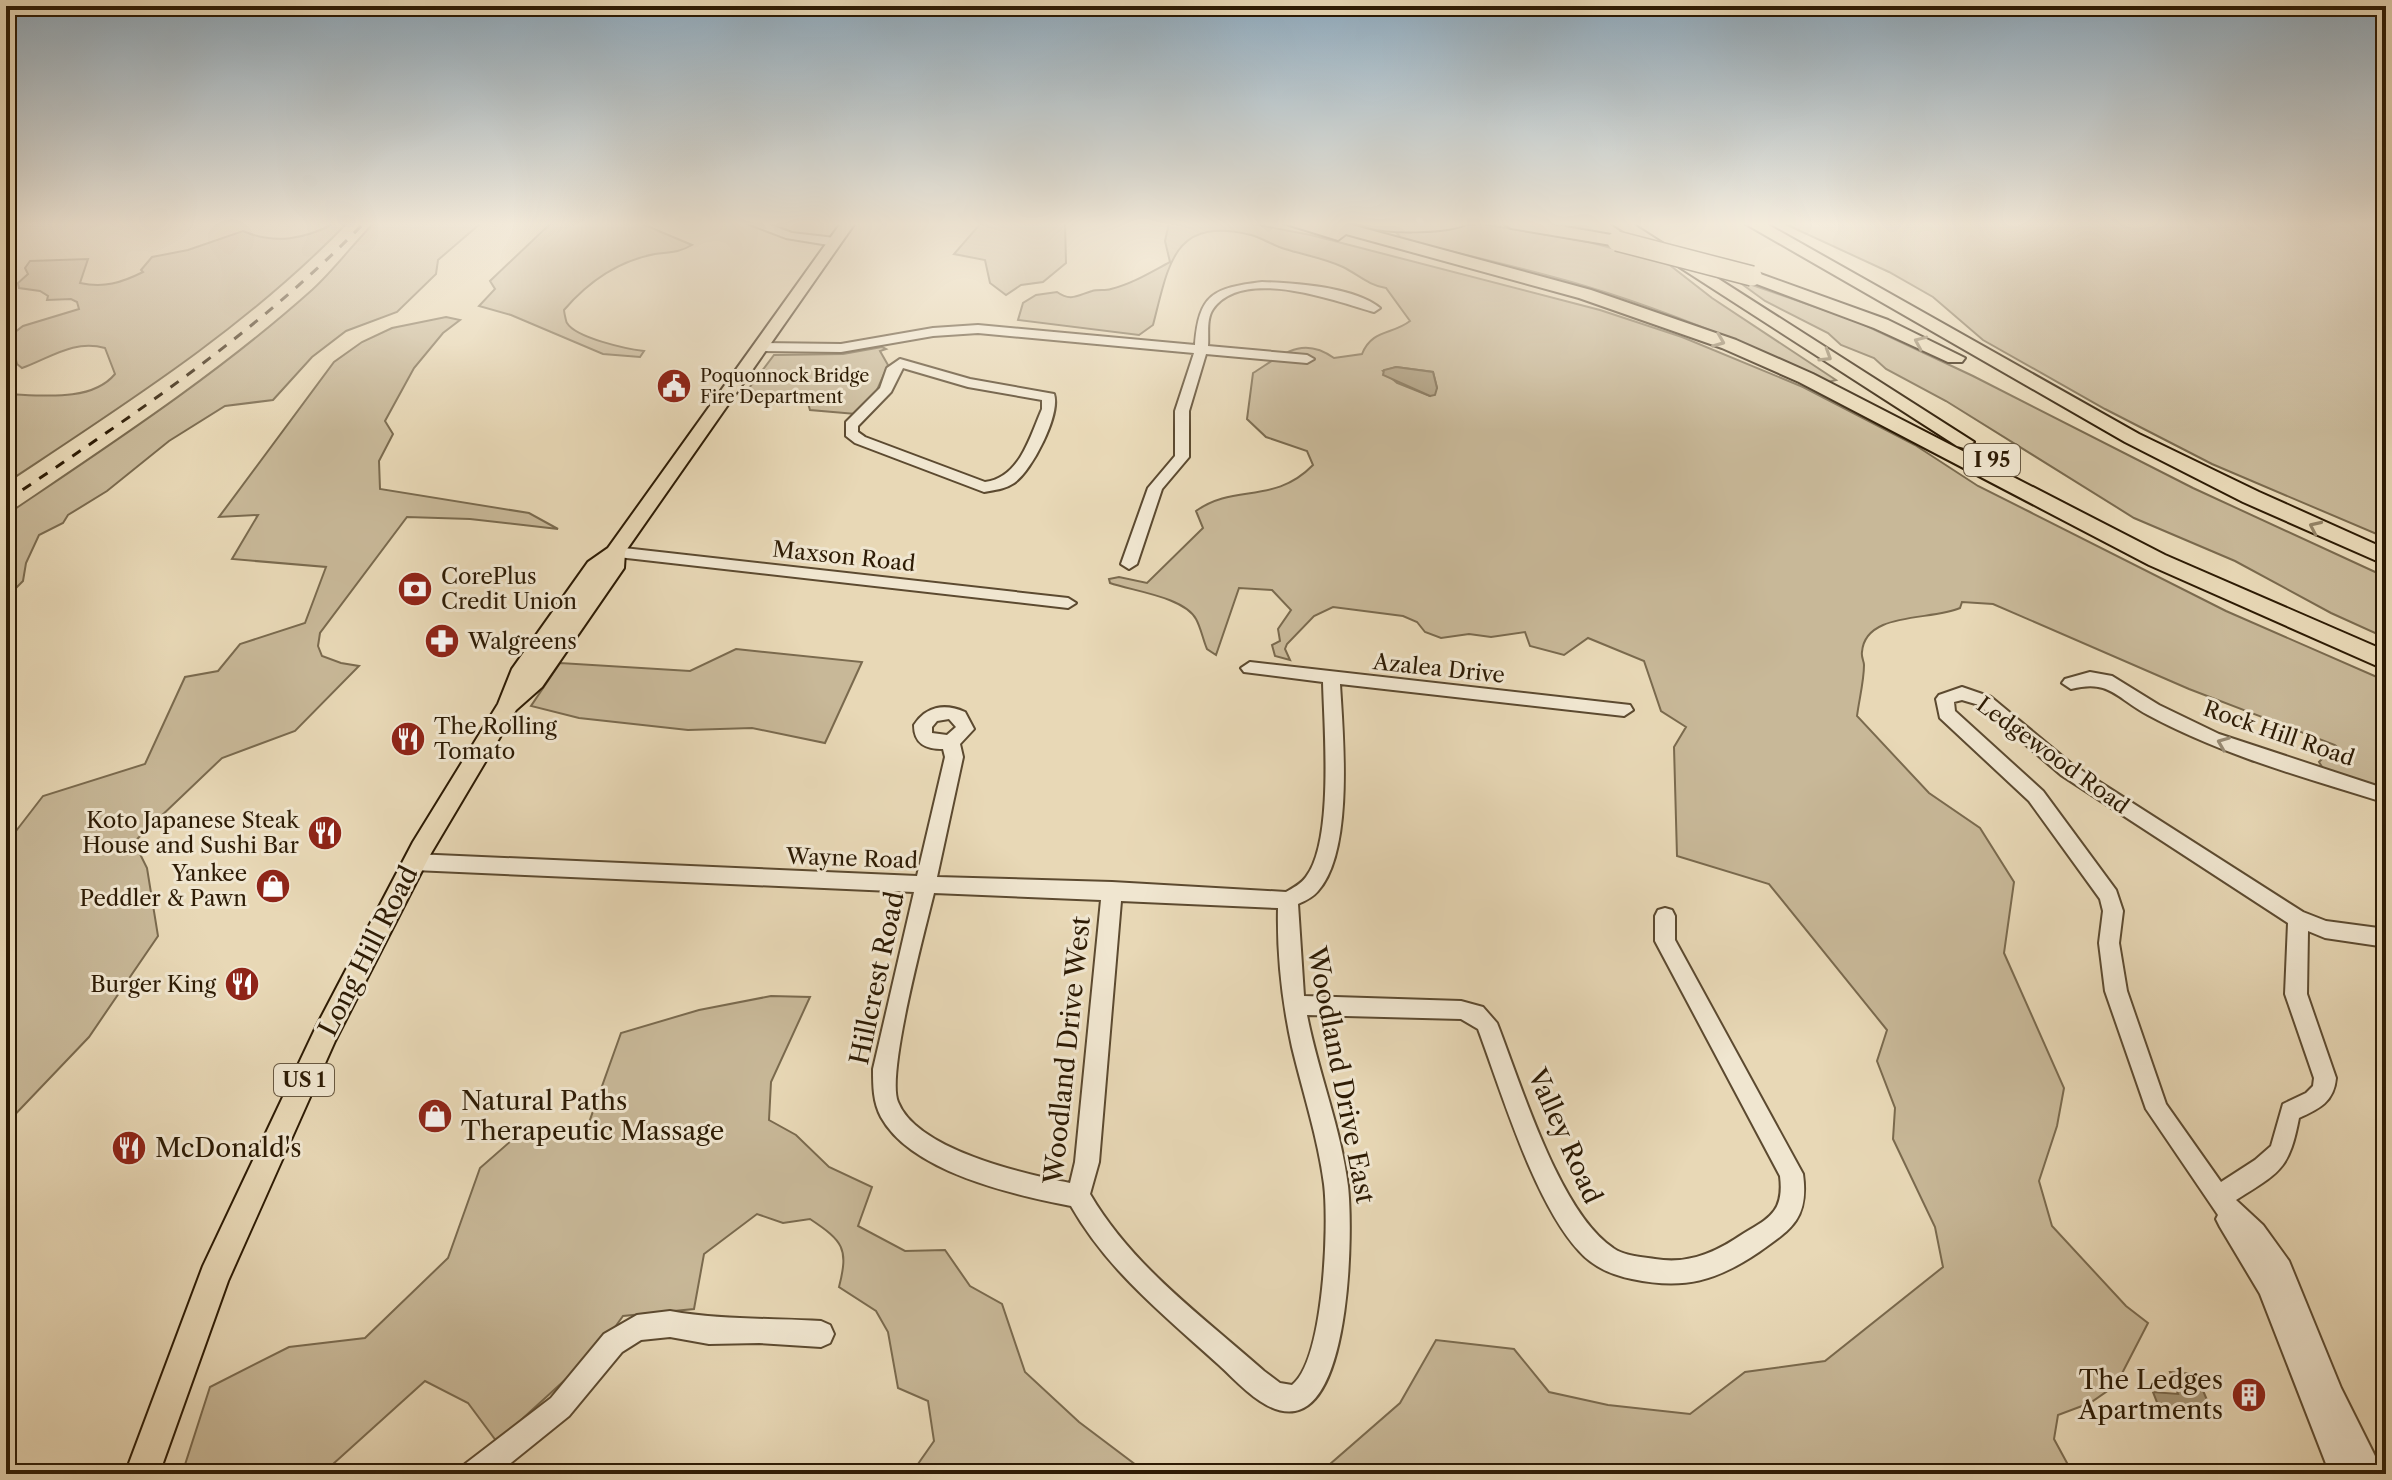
<svg xmlns="http://www.w3.org/2000/svg" width="2392" height="1480" font-family="'Libre Caslon Text',serif">
	<rect width="100%" height="100%" fill="#e8d8b6"/>
	<filter id="stains"><feTurbulence type="fractalNoise" baseFrequency=".0025" numOctaves="4"/><feColorMatrix values="0 0 0 0 .2 0 0 0 0 .09 0 0 0 0 .02 0 0 0 .5 -.17"/></filter>
	<radialGradient id="worn" r=".72"><stop offset=".6" stop-color="#630" stop-opacity="0"/><stop offset="1" stop-color="#630" stop-opacity=".3"/></radialGradient>
	<!-- green -->
	<g fill="#c8b898" stroke="#7a6a4e" stroke-width="2" fill-rule="evenodd">
		<path d="M335 223H347C247 327 125 404 6 483V394C39 395 91 403 115 374L105 348C74 339 50 358 22 368L17 364 10 336 23 326 79 309 77 302 71 299 47 300 48 296 40 291 19 288 18 283 28 274 25 268 30 261 88 259 80 283C104 288 121 283 143 272L141 270 152 257 188 250 243 231C275 245 305 239 335 223Z"/>
		<path d="M374 223H481L438 260 436 274 397 312 346 331 312 357 273 400 225 406 169 441 107 491 68 515 63 523 39 535 26 563 23 581 6 598V515C111 444 217 375 312 290 335 269 352 245 374 223Z"/>
		<path d="M551 223H640L692 245C678 253 670 252 655 254 618 261 588 282 564 310 564 311 566 322 567 323 576 338 627 349 644 351L640 357 603 354 511 315 479 306 495 289 490 281Z"/>
		<path d="M981 223H1065L1066 263 1043 282 1021 285 1006 295 990 283 985 260 954 254Z"/>
		<path d="M1169 223H1248L1311 235 1600 310 1682 337 1803 387 1915 445 1978 486 2030 512 2226 611 2386 681V789L2324 770 2319 762 2329 752H2342L2335 745 2189 689 1993 604 1962 602 1960 608C1932 621 1865 611 1862 652 1861 657 1864 661 1864 665 1864 681 1859 700 1857 716L1929 793 1980 828 2014 882 2004 953 2064 1088 2057 1126 2039 1181 2052 1226 2126 1306 2148 1323 2116 1385 2090 1403 2058 1415 2054 1439 2073 1474H1310L1322 1471 1400 1403 1436 1340 1514 1349 1549 1392 1608 1405 1690 1414 1745 1372 1825 1361 1943 1267 1935 1227 1893 1139 1895 1108 1877 1061 1887 1030 1769 884 1677 856 1674 747 1686 727 1661 711 1644 661 1588 638 1564 655 1530 646 1525 632 1491 637 1469 634 1441 638 1425 632 1417 622 1403 616 1333 607 1314 616 1287 644 1285 649 1290 660 1275 656 1272 645 1280 641 1278 629 1291 610 1272 590 1239 588 1216 655 1207 649C1203 640 1201 628 1196 619 1184 597 1133 591 1110 583L1109 579 1119 577 1147 583 1203 528 1196 511C1235 483 1274 505 1313 465L1307 451 1266 437 1247 419 1253 373C1282 355 1302 335 1334 358L1362 354C1372 329 1392 335 1410 321L1386 288C1368 285 1359 275 1343 267 1324 258 1304 255 1285 249 1273 246 1263 238 1251 235 1173 216 1169 264 1153 325L1139 335 1018 320 1023 303 1036 295 1057 292C1071 302 1078 295 1092 291 1098 289 1105 291 1111 289 1132 284 1151 272 1170 262L1165 241ZM1396 367 1433 372 1437 388 1430 396 1397 383 1383 371Z"/>
		<path d="M1783 223H2386V538L2212 464 2105 409 1983 340 1933 297 1889 272Z"/>
		<path d="M1482 224 1585 241 1667 263 1712 298 1836 380 1828 382C1749 345 1669 311 1585 286 1525 268 1463 255 1402 239L1394 230Z"/>
		<path d="M1735 279 1856 321 1973 376 2193 488 2386 577V638L2331 613 2235 561 2134 518 1946 401 1886 369 1874 358 1841 345 1828 333 1765 301Z"/>
		<path d="M446 317 460 320 443 333 414 368 385 421 393 434 379 461 380 489 529 513 558 529 470 519 407 517 320 633 318 646 322 656 341 663 359 666 295 731 222 758 134 842 147 868 158 936 89 1037 6 1124V844L43 796 145 764 185 677 218 671 240 644 305 623 326 567 232 559 258 515 219 517 334 362 362 342 392 328Z"/>
		<path d="M882 347 886 349 880 351 888 365 874 397 856 414 810 410 807 400 800 397 781 404 740 400 774 355 843 354Z"/>
		<path d="M736 649 862 662 825 743 752 728 688 730 579 718 531 706 560 663 690 671Z"/>
		<path d="M771 996 810 997 771 1082 769 1120 796 1135 829 1167 872 1187 858 1226 905 1251 945 1250 970 1286 1002 1304 1025 1372 1079 1422 1148 1474H1154H911L934 1441 928 1401 898 1388 888 1332 876 1311 839 1287C849 1248 843 1241 810 1219L783 1223 757 1214 704 1254 694 1309 623 1316 600 1348 497 1442 468 1403 425 1381 322 1474H182L210 1387 289 1347 365 1338 448 1258 480 1168 512 1140 587 1128 621 1033 699 1010Z"/>
	</g>
	<!-- water -->
	<g fill="#a89879" stroke="#77664a" stroke-width="2">
		<path d="M1396 367 1433 372 1437 388 1435 395 1430 396 1383 375 1384 370Z"/>
		<path d="M2170 1372 2196 1374 2215 1419 2162 1415 2153 1392 2178 1394Z"/>
	</g>
	<g fill="none" stroke-linecap="round" stroke-linejoin="round">
		<!-- minor casing -->
		<g stroke="#5c4a30" stroke-width="4">
			<g id="minor">
				<path d="M747 223H765L792 233 835 238 841 242 835 246 786 238Z"/>
				<path d="M1262 282C1295 283 1354 287 1380 308L1374 312C1335 301 1243 266 1213 309 1206 319 1209 335 1208 346L1307 355 1314 359 1307 363 1206 354 1189 411V457L1162 489 1137 564 1129 569 1121 564 1148 488 1175 456V411L1194 353 978 333 933 336 841 352 761 351 754 347 761 343 841 344 933 328 978 325 1195 345C1199 294 1213 288 1262 282Z"/>
				<path d="M900 359 970 379 1054 394C1061 414 1032 471 1014 483 1005 489 995 490 984 492L855 443 846 436V422L880 388 887 368ZM903 368 968 387 1042 400V409C1030 436 1020 478 985 482L865 437 858 432V426L891 392Z"/>
				<path d="M615 547 1068 598 1076 603 1068 608 609 556 607 552Z"/>
				<path d="M1250 662 1630 705 1633 710 1624 716 1340 684C1343 735 1354 851 1318 891 1313 897 1305 901 1298 904L1304 996 1461 1001 1483 1007 1497 1023C1521 1084 1559 1212 1613 1248 1624 1256 1642 1257 1655 1259 1685 1264 1710 1255 1735 1239 1765 1219 1785 1216 1780 1176L1655 941V916L1658 910 1665 908 1672 910 1675 916V940L1803 1174C1809 1218 1792 1229 1759 1252 1716 1281 1684 1290 1632 1279 1612 1275 1593 1267 1579 1251 1534 1202 1502 1093 1478 1029L1461 1019 1307 1015C1318 1072 1341 1128 1348 1186 1353 1230 1351 1401 1295 1411 1266 1416 1238 1382 1219 1365 1165 1316 1108 1271 1071 1206 1014 1195 911 1172 881 1117 873 1102 873 1086 873 1069L914 892 414 870 407 868 404 862 407 856 414 854 917 876 945 757 943 749C926 749 914 744 914 725 926 706 945 703 965 712L974 729 960 744 963 757 937 877 1112 882 1286 892C1293 888 1301 884 1306 877 1334 841 1324 728 1323 682L1244 672 1241 668ZM949 719 956 727 947 735 932 733V727L937 721ZM934 893 1101 900 1075 1162 1070 1183C1024 1174 917 1150 898 1102 886 1074 925 930 934 893ZM1121 901 1278 908C1277 955 1282 1001 1292 1047 1303 1093 1318 1138 1324 1184 1329 1225 1324 1360 1292 1385L1280 1383 1264 1371C1203 1317 1132 1266 1090 1194L1099 1162Z"/>
				<path d="M2090 672 2112 676 2159 705 2219 734 2386 789V803C2306 778 2222 755 2148 715 2116 698 2110 679 2071 689L2062 683 2065 679Z"/>
				<path d="M1962 687 1991 697 2073 765 2303 912 2326 921 2386 929V947L2325 938 2308 931 2307 994 2336 1078C2334 1102 2319 1109 2299 1118 2289 1170 2280 1172 2236 1200L2263 1225 2289 1261 2341 1388 2384 1474H2330L2260 1294 2220 1227 2216 1219 2218 1215 2146 1109 2105 991 2099 943 2103 911 2100 899 2029 801 1940 718 1936 699 1939 695ZM1962 700 1979 705 2061 775 2288 923 2285 994 2314 1078 2313 1086 2306 1093 2283 1104 2271 1146 2255 1160 2221 1182 2166 1104 2127 991 2119 943 2123 911 2116 890 2043 791 1955 711 1954 702Z"/>
				<path d="M670 1311C720 1320 770 1318 821 1321L830 1325 834 1334 830 1343 821 1347 759 1343 709 1344 670 1337 641 1340 622 1352 569 1416 497 1474H461L465 1464 551 1398 604 1334 637 1315Z"/>
			</g>
		</g>
		<!-- major casing -->
		<g stroke="#2d1b04" stroke-width="4">
			<path id="major" d="M841 223H855L625 552 624 568 542 687 516 710 430 855 335 1041 228 1281 159 1474H125L203 1266 316 1027 413 842 498 704 512 669 588 562 608 548Z"/>
		</g>
		<!-- highway casing -->
		<g stroke="#2d1b04" stroke-width="4">
			<g id="highway">
				<path d="M1283 223H1344L1591 290 1736 340 1813 374 2165 555 2386 651V670L2149 565 1799 382 1722 348 1579 298 1346 234 1338 240Z"/>
				<path d="M1468 223C1455 233 1374 235 1362 224Z"/>
				<path d="M1503 223H1543L1617 236 1625 241 1617 246 1511 228Z"/>
				<path d="M1611 223H1631L1974 442 1964 448 1957 446Z"/>
				<path d="M1744 223H1765L2139 434 2259 492 2386 549V565L2243 502 2125 442Z"/>
				<path d="M1752 271 1888 320 1965 358 1962 362H1948L1874 328 1746 280 1743 276Z"/>
			</g>
		</g>
		<!-- minor -->
		<use href="#minor" fill="#f0e6d0" fill-rule="evenodd"/>
		<!-- major -->
		<use href="#major" fill="#e8d8b6" fill-rule="evenodd"/>
		<!-- highway -->
		<use href="#highway" fill="#e8d8b6" fill-rule="evenodd"/>
		<!-- rail -->
		<path stroke="#2d1b04" stroke-width="3" stroke-dasharray="10 10" stroke-linecap="butt" d="M6 501C132 416 257 333 364 223"/>
		<!-- highway-bridge casing -->
		<g stroke="#2d1b04" stroke-width="22" stroke-linecap="butt">
			<path id="highway-bridge" d="M1617 241 1752 276"/>
		</g>
		<!-- highway-bridge -->
		<use href="#highway-bridge" stroke="#e8d8b6" stroke-width="19"/>
	</g>
	<!-- one-way arrows -->
	<defs><path id="oneway-chevron" d="M-2-3.5L2.5 0L-2 3.5" fill="none" stroke-width="1.6" stroke-linecap="round" stroke-linejoin="round" transform="scale(2)"/></defs>
	<g stroke="#948366">
		<use href="#oneway-chevron" transform="translate(1719 341) rotate(22)"/>
		<use href="#oneway-chevron" transform="translate(1920 342) rotate(-156)"/>
		<use href="#oneway-chevron" transform="translate(1826 356) rotate(32)"/>
		<use href="#oneway-chevron" transform="translate(2315 527) rotate(-155)"/>
	</g>
	<use stroke="#988b74" href="#oneway-chevron" transform="translate(2223 743) rotate(-158)"/>
	<!-- sky -->
	<linearGradient id="sky" x2="0" y2="1"><stop stop-color="#8ea9bc"/><stop offset="0.52" stop-color="#f5edde"/><stop offset="1" stop-color="#f5edde" stop-opacity="0"/></linearGradient>
	<rect width="2392" height="431" fill="url(#sky)"/>
	<!-- icons -->
	<defs>
		<g id="civic-disc" transform="scale(1.8)"><circle r="9.5" fill="#8f2418" stroke="#f0e6d0"/><path d="M-.6-6.5H3V-4.5H.6V-3L4-1V1h2V6H-6V1h2V-1L-.6-3ZM-1.2 2.5V6h2.4V2.5Z" fill="#fff"/></g>
		<g id="bank-disc" transform="scale(1.8)"><circle r="9.5" fill="#8f2418" stroke="#f0e6d0"/><path d="M-6-4H6V4H-6ZM0-2.3a2.3 2.3 0 1 0 0 4.6a2.3 2.3 0 1 0 0-4.6Z" fill="#fff"/></g>
		<g id="pharmacy-disc" transform="scale(1.8)"><circle r="9.5" fill="#8f2418" stroke="#f0e6d0"/><path d="M-2-6h4v4h4v4h-4v4h-4v-4h-4v-4h4Z" fill="#fff"/></g>
		<g id="restaurant-disc" transform="scale(1.8)"><circle r="9.5" fill="#8f2418" stroke="#f0e6d0"/><path d="M-5-6h1v4h1v-4h1v4h1v-4h1v5L-1.5 .5V6h-2V.5L-5-1ZM5-6V6H3V1.5H1.5Q1.5-4 5-6Z" fill="#fff"/></g>
		<g id="shop-disc" transform="scale(1.8)"><circle r="9.5" fill="#8f2418" stroke="#f0e6d0"/><path d="M-5-2.5h2.3a2.7 3.5 0 0 1 5.4 0H5L5.5 6h-11ZM-1.5-2.5h3a1.5 2.3 0 0 0-3 0Z" fill="#fff"/></g>
		<g id="building-disc" transform="scale(1.8)"><circle r="9.5" fill="#8f2418" stroke="#f0e6d0"/><path d="M-4-6H4V6H1V3H-1V6H-4ZM-2.5-4.3h1.7v1.8h-1.7ZM.8-4.3h1.7v1.8H.8ZM-2.5-1h1.7V.8h-1.7ZM.8-1h1.7V.8H.8Z" fill="#fff"/></g>
	</defs>
	<g fill-rule="evenodd">
		<use href="#civic-disc" x="674" y="386"/>
		<use href="#bank-disc" x="415" y="589"/>
		<use href="#pharmacy-disc" x="442" y="641"/>
		<use href="#restaurant-disc" x="408" y="739"/>
		<use href="#restaurant-disc" x="325" y="833"/>
		<use href="#shop-disc" x="273" y="886"/>
		<use href="#restaurant-disc" x="242" y="984"/>
		<use href="#shop-disc" x="435" y="1116"/>
		<use href="#restaurant-disc" x="129" y="1148"/>
		<use href="#building-disc" x="2249" y="1395"/>
	</g>
	<g text-anchor="middle" stroke-width="6" stroke-linejoin="round" paint-order="stroke">
		<!-- far-poi labels -->
		<g font-size="18" fill="#2d1b04" stroke="#f0e6d0" text-anchor="start">
			<text x="700" y="382">Poquonnock Bridge<tspan x="700" dy="21">Fire Department</tspan></text>
		</g>
		<!-- shield labels -->
		<g fill="#f0e6d0" stroke="#685841" stroke-width="2">
			<rect x="1964" y="444" width="56" height="32" rx="6"/>
			<rect x="274" y="1064" width="60" height="32" rx="6"/>
		</g>
		<g font-size="20" font-weight="bold" fill="#2d1b04">
			<text x="1992" y="467">I 95</text>
			<text x="304" y="1087">US 1</text>
		</g>
		<!-- street labels -->
		<g font-size="22" fill="#2d1b04" stroke="#f0e6d0">
			<text transform="translate(844 556) rotate(6)" y="8">Maxson Road</text>
			<text transform="translate(1439 668) rotate(6)" y="8">Azalea Drive</text>
			<text transform="translate(2279 733) rotate(19)" y="8">Rock Hill Road</text>
			<text transform="translate(2053 755) rotate(36)" y="8">Ledgewood Road</text>
			<text transform="translate(852 858) rotate(2)" y="8">Wayne Road</text>
		</g>
		<!-- poi labels -->
		<g font-size="22" fill="#2d1b04" stroke="#f0e6d0" text-anchor="start">
			<text x="441" y="584">CorePlus<tspan x="441" dy="25">Credit Union</tspan></text>
			<text x="468" y="649">Walgreens</text>
			<text x="434" y="734">The Rolling<tspan x="434" dy="25">Tomato</tspan></text>
			<text x="299" y="828" text-anchor="end">Koto Japanese Steak<tspan x="299" dy="25">House and Sushi Bar</tspan></text>
			<text x="247" y="881" text-anchor="end">Yankee<tspan x="247" dy="25">Peddler &amp; Pawn</tspan></text>
			<text x="216" y="992" text-anchor="end">Burger King</text>
		</g>
		<!-- near-street labels -->
		<g font-size="26" fill="#2d1b04" stroke="#f0e6d0">
			<text transform="translate(368 951) rotate(-63)" y="9">Long Hill Road</text>
			<text transform="translate(877 978) rotate(-78)" y="9">Hillcrest Road</text>
			<text transform="translate(1067 1050) rotate(-84)" y="9">Woodland Drive West</text>
			<text transform="translate(1341 1075) rotate(79)" y="9">Woodland Drive East</text>
			<text transform="translate(1565 1136) rotate(66)" y="9">Valley Road</text>
		</g>
		<!-- near-poi labels -->
		<g font-size="26" fill="#2d1b04" stroke="#f0e6d0" text-anchor="start">
			<text x="461" y="1110">Natural Paths<tspan x="461" dy="30">Therapeutic Massage</tspan></text>
			<text x="155" y="1157">McDonald's</text>
			<text x="2223" y="1389" text-anchor="end">The Ledges<tspan x="2223" dy="30">Apartments</tspan></text>
		</g>
	</g>
	<!-- margin -->
	<rect width="2392" height="1480" fill="none" stroke="#e8d8b6" stroke-width="32"/>
	<rect x="8" y="8" width="2376" height="1464" fill="none" stroke="#2d1b04" stroke-width="4"/>
	<rect x="16" y="16" width="2360" height="1448" fill="none" stroke="#2d1b04" stroke-width="2"/>
	<rect width="100%" height="100%" filter="url(#stains)"/>
	<rect width="100%" height="100%" fill="url(#worn)"/>
</svg>
